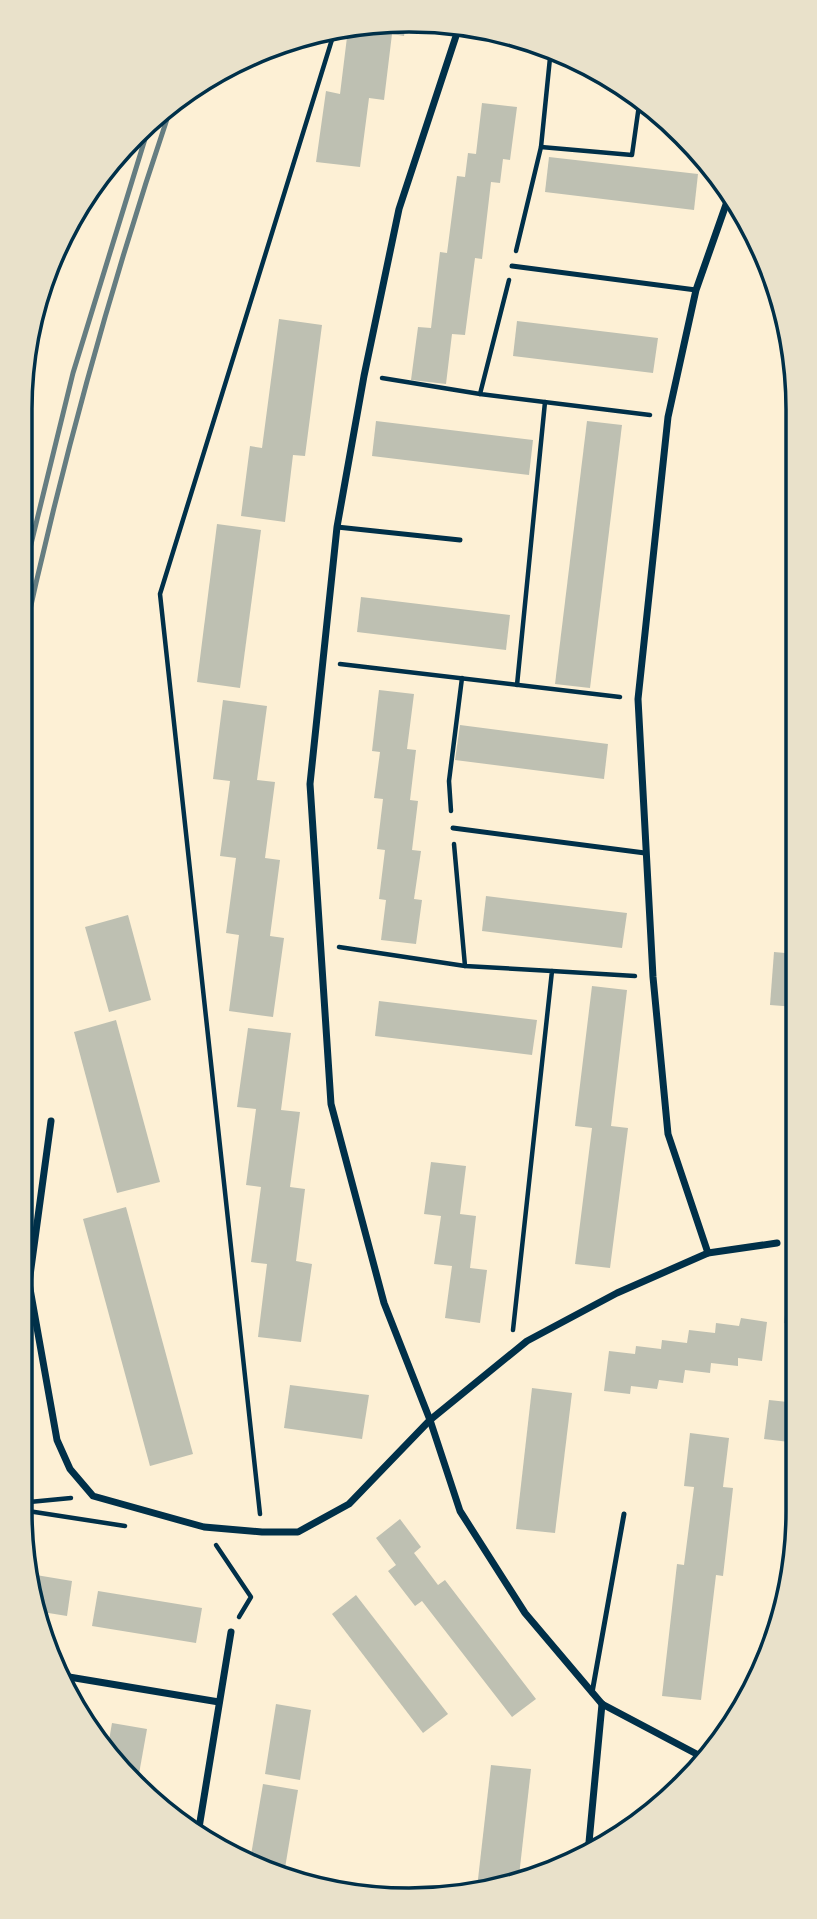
<svg xmlns="http://www.w3.org/2000/svg" width="817" height="1919" font-family="'DejaVu Sans',sans-serif">
	<rect width="100%" height="100%" fill="#fdf0d5"/>
	<!-- building -->
	<g fill="#bec0b2">
		<path d="M383 20 406 23 404 36 392 34 384 100 369 98 360 167 316 162 326 91 340 94 348 29Z"/>
		<path d="M482 103 517 107 510 160 503 159 500 183 491 182 482 259 475 258 465 335 452 334 446 384 411 380 418 327 431 328 440 252 447 253 457 176 465 177 468 153 476 154Z"/>
		<path d="M549 157 698 174 694 210 545 192Z"/>
		<path d="M279 319 322 325 305 456 293 455 285 522 241 516 250 446 262 448Z"/>
		<path d="M517 321 658 338 653 373 513 356Z"/>
		<path d="M376 421 533 440 529 475 372 456Z"/>
		<path d="M587 421 622 425 590 688 555 684Z"/>
		<path d="M217 524 261 530 240 688 197 682Z"/>
		<path d="M361 597 510 615 506 650 357 632Z"/>
		<path d="M379 690 414 694 407 749 416 750 410 800 418 801 412 850 421 851 414 899 422 900 416 944 381 940 386 900 379 899 385 850 377 849 383 799 374 798 380 752 372 751Z"/>
		<path d="M223 700 267 706 257 780 275 782 265 858 280 860 270 936 284 938 273 1017 229 1011 239 935 226 933 236 858 220 856 230 781 213 779Z"/>
		<path d="M792 721H795L796 755H789Z"/>
		<path d="M460 725 608 744 604 779 455 760Z"/>
		<path d="M486 896 627 913 622 948 482 931Z"/>
		<path d="M128 915 151 1000 109 1012 85 927Z"/>
		<path d="M774 952 796 954V1007L770 1005Z"/>
		<path d="M592 986 627 990 611 1126 628 1128 610 1268 575 1264 592 1128 575 1126Z"/>
		<path d="M379 1001 537 1020 532 1055 375 1036Z"/>
		<path d="M116 1020 160 1182 117 1193 74 1032Z"/>
		<path d="M248 1028 291 1033 281 1110 300 1112 290 1187 305 1189 296 1261 312 1264 301 1342 258 1337 267 1264 251 1262 261 1187 246 1185 256 1109 237 1107Z"/>
		<path d="M431 1162 466 1166 460 1214 476 1216 470 1268 487 1270 480 1323 445 1318 452 1266 434 1264 441 1216 424 1214Z"/>
		<path d="M126 1207 193 1454 150 1466 83 1219Z"/>
		<path d="M789 1284 797 1285V1325L784 1323Z"/>
		<path d="M741 1318 767 1322 762 1361 738 1358V1366L711 1363 710 1373 685 1370 683 1383 659 1380 657 1389 631 1386 630 1394 604 1391 609 1351 635 1354 636 1346 661 1349 662 1340 687 1343 689 1330 715 1333 716 1323 739 1326Z"/>
		<path d="M290 1385 369 1395 362 1439 284 1428Z"/>
		<path d="M532 1388 572 1393 555 1533 516 1529Z"/>
		<path d="M769 1400 797 1403 798 1443 764 1439Z"/>
		<path d="M690 1433 729 1438 723 1487 733 1488 723 1576 716 1575 701 1700 662 1696 677 1564 684 1565 694 1487 684 1486Z"/>
		<path d="M400 1519 421 1547 414 1553 438 1585 445 1580 536 1699 512 1717 422 1601 415 1606 388 1571 396 1565 376 1538Z"/>
		<path d="M30 1574 72 1581 67 1616 36 1611Z"/>
		<path d="M98 1591 202 1608 196 1643 92 1626Z"/>
		<path d="M356 1595 448 1714 423 1733 332 1614Z"/>
		<path d="M276 1704 311 1710 300 1780 265 1774Z"/>
		<path d="M112 1723 147 1729 137 1785 116 1767 107 1752Z"/>
		<path d="M491 1765 531 1769 519 1876 483 1888H477Z"/>
		<path d="M263 1784 298 1790 285 1868 250 1861Z"/>
	</g>
	<g fill="none" stroke-linecap="round" stroke-linejoin="round">
		<!-- path -->
		<g stroke="#003049" stroke-width="4.5">
			<path d="M541 147 551 48"/>
			<path d="M516 251 541 147 632 155 640 98"/>
			<path d="M509 280 480 394 650 415"/>
			<path d="M382 378 480 394"/>
			<path d="M340 664 620 697"/>
			<path d="M517 685 545 402"/>
			<path d="M451 811 449 781 462 678"/>
			<path d="M454 844 465 966"/>
			<path d="M339 947 465 966 552 971 513 1330"/>
			<path d="M552 971 635 976"/>
			<path d="M19 1503 71 1498"/>
			<path d="M19 1506 28 1511 125 1526"/>
			<path d="M260 1514 160 594 334 33"/>
			<path d="M216 1545 251 1597 239 1617"/>
		</g>
		<!-- service -->
		<g stroke="#003049" stroke-width="5">
			<path d="M512 266 696 290"/>
			<path d="M337 527 460 540"/>
			<path d="M453 828 645 853"/>
			<path d="M592 1693 624 1514"/>
		</g>
		<!-- minor -->
		<g stroke="#003049" stroke-width="7">
			<path d="M458 30 399 209 364 376 337 527 310 784 331 1104 384 1303 430 1420 460 1511 525 1613 602 1704 706 1759"/>
			<path d="M51 1121 29 1283 57 1440 70 1469 93 1496 204 1527 262 1532H298L349 1504 430 1420 527 1341 617 1293 708 1253 777 1243"/>
			<path d="M708 1253 668 1134 653 977 638 699 668 417 696 290 729 196"/>
			<path d="M63 1676 219 1702"/>
			<path d="M198 1834 231 1632"/>
			<path d="M588 1853 602 1704"/>
		</g>
		<!-- rail -->
		<g stroke="#657d81" stroke-width="5">
			<path d="M19 593 73 373 149 126"/>
			<path d="M19 659C59 474 109 290 170 110"/>
		</g>
	</g>
	<!-- crop -->
	<path d="M0 0H817V1919H0ZM409 32H409A377 377 0 0 1 786 409V1511A377 377 0 0 1 409 1888H409A377 377 0 0 1 32 1511V409A377 377 0 0 1 409 32Z" fill="#e9e1ca" fill-rule="evenodd"/>
	<path fill="none" stroke="#003049" stroke-width="3.5" d="M409 32H409A377 377 0 0 1 786 409V1511A377 377 0 0 1 409 1888H409A377 377 0 0 1 32 1511V409A377 377 0 0 1 409 32Z"/>
</svg>
